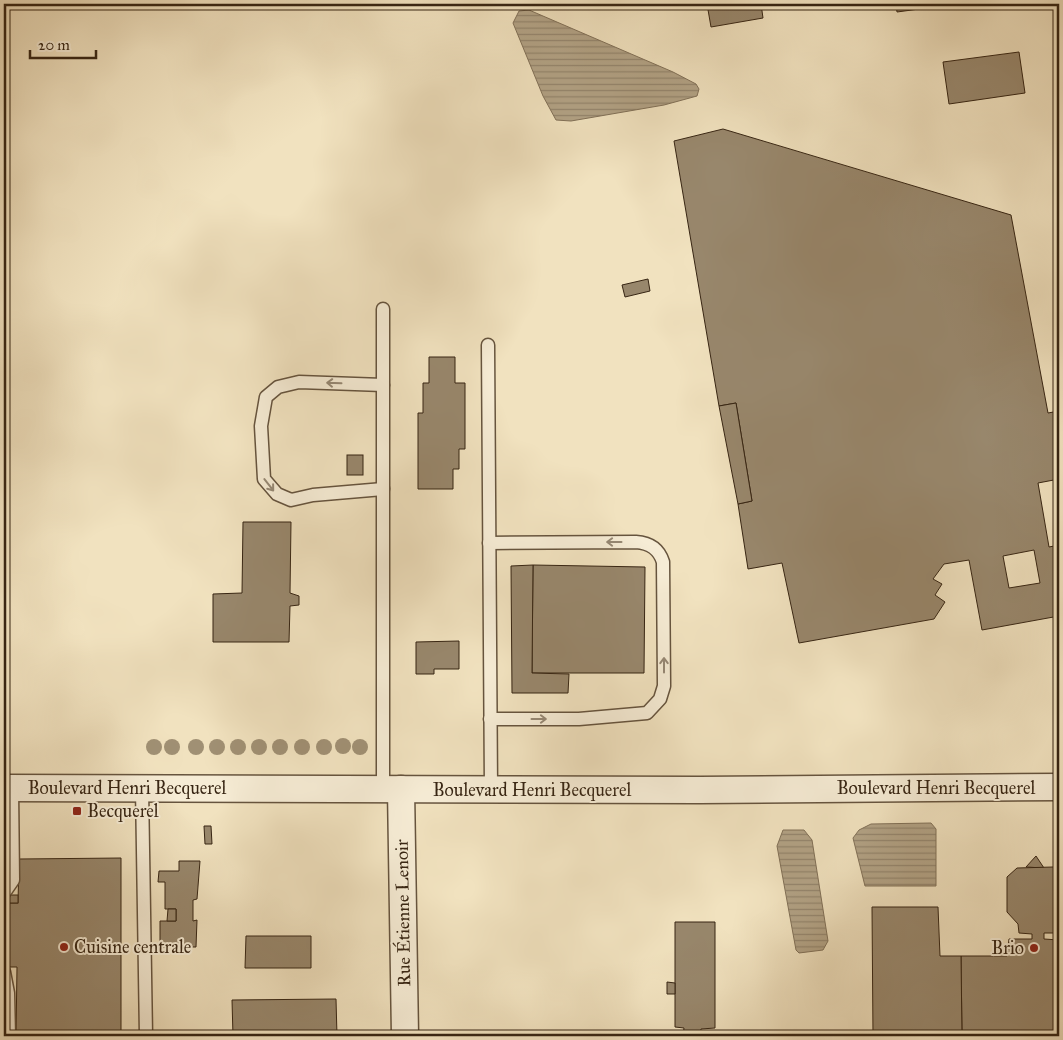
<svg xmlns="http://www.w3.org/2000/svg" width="1063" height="1040" font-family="'IM FELL Great Primer',serif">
	<defs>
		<pattern id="water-rules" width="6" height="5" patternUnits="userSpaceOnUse" patternTransform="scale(1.25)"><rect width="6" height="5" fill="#b2a285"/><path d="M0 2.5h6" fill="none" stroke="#92846c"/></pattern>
	</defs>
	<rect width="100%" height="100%" fill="#f1e2bf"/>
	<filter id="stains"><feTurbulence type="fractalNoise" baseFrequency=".004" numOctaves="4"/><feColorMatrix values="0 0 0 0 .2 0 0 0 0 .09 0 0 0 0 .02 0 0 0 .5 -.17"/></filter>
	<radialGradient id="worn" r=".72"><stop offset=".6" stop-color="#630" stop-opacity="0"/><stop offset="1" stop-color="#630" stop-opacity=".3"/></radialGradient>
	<!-- water -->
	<g fill="url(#water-rules)" stroke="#817057">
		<path d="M529 10 673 72 696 84 699 89 697 96 664 105 571 121 556 120 543 96 513 23 519 11Z"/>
		<path d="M931 823 936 829V886H865L853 838 859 830 871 824Z"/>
		<path d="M783 830H804L812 840 828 941 823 950 799 953 796 950 777 846Z"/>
	</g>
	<!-- building -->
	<g fill="#98876c" stroke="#372513" fill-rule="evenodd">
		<path d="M707 4H761L763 18 711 27Z"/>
		<path d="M896 4H956L897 12Z"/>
		<path d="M1019 52 1025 93 949 104 943 62Z"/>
		<path d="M723 129 1011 215 1048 413 1059 411V479L1038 483 1049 547 1054 546 1059 578V590L1056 589 1059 616 982 630 969 560 944 564 933 579 942 584 935 595 945 602 934 619 799 643 782 563 748 569 738 504 752 501 736 403 719 406 674 141ZM1034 550 1040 583 1009 588 1003 556Z"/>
		<path d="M648 279 650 291 625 297 622 285Z"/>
		<path d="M429 357H455V383H465V449H459V469H453V489H418V413H423V383H429Z"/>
		<path d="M736 403 752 501 738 504 719 406Z"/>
		<rect x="347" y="455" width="16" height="20"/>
		<path d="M243 522H291L290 593 299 596V605L290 606 289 642H213V594L242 593Z"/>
		<path d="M533 565 645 567 644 673H532Z"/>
		<path d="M533 565 532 673 569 674 568 693H512L511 566Z"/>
		<path d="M459 641V669H434V674H416V642Z"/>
		<path d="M204 826H211L212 844H205Z"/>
		<path d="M1036 856 1044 868 1026 867Z"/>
		<path d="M121 858V1036H16L17 967H7L9 903H18L19 859Z"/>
		<path d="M179 861H200L197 899 193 900V921L197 920 196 947H160V921H176V909H165V882H158L159 871H179Z"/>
		<path d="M1053 867 1059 873V920L1055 924V933H1044V939L1059 940V1036H962L961 956H1007L1009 939H1032V934L1019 933 1018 924 1007 912V877L1017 868Z"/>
		<rect x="9" y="895" width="9" height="8"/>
		<path d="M872 907H938L940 956H961L962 1036H873Z"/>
		<path d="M168 909H176V921H167Z"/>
		<path d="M675 922H715V1028L701 1029 700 1036H683L684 1028 675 1027Z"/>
		<path d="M246 936H311V968H245Z"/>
		<path d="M667 982 675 983V994H667Z"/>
		<path d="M336 999 337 1036H233L232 1000Z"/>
	</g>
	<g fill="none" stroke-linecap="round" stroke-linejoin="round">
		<!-- lane casing -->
		<g stroke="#66543e" stroke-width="15">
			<g id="lane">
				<path d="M383 309V789"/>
				<path d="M488 345 491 790"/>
				<path d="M383 489 313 495 291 500 277 494 264 479 261 426 266 397 278 387 299 382 383 385"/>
				<path d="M489 543 636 542C650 543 659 549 663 562L664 686 660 699 647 713 579 719H490"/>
				<path d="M142 788 146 1036"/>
				<path d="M4 893 13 880 12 788"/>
				<path d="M4 972 8 993 9 1036"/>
			</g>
		</g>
		<!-- street casing -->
		<g stroke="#66543e" stroke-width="29">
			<g id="street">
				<path d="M4 788 700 790 1059 787"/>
				<path d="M401 789 405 1036"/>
			</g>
		</g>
		<!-- lane -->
		<use href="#lane" stroke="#f6ecd5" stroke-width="12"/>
		<!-- street -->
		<use href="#street" stroke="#f6ecd5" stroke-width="26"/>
	</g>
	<!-- trees -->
	<g fill="#a09074">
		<circle cx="343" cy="746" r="8"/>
		<circle cx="154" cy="747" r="8"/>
		<circle cx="172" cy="747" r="8"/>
		<circle cx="196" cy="747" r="8"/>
		<circle cx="217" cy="747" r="8"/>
		<circle cx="238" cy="747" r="8"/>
		<circle cx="259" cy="747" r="8"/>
		<circle cx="280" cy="747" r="8"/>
		<circle cx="302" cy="747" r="8"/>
		<circle cx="324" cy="747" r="8"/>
		<circle cx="360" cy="747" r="8"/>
	</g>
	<!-- one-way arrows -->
	<defs><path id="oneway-shaft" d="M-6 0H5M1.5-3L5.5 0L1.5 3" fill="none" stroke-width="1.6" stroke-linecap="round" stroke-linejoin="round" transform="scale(1.25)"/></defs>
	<g stroke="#968874">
		<use href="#oneway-shaft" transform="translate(334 383) rotate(-178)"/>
		<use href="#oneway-shaft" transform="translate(269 485) rotate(52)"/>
		<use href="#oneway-shaft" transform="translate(614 542) rotate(180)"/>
		<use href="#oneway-shaft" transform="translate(664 665) rotate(-90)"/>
		<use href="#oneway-shaft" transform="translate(539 719)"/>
	</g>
	<!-- markers -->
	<g fill="#8f2418" stroke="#f6ecd5" stroke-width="2">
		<rect x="72" y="806" width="10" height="10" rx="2.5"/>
		<circle cx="64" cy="947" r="5"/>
		<circle cx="1034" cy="948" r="5"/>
	</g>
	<g text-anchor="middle" stroke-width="4" stroke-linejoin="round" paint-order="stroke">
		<!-- street labels -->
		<g font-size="18" fill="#372513" stroke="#f6ecd5">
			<text x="127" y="794">Boulevard Henri Becquerel</text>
			<text x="936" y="794">Boulevard Henri Becquerel</text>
			<text x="532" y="796">Boulevard Henri Becquerel</text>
			<text transform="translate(403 913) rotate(-91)" y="6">Rue Étienne Lenoir</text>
		</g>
		<!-- poi labels -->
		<g font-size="18" fill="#372513" stroke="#f6ecd5" text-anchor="start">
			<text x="87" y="817">Becquerel</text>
			<text x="74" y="953">Cuisine centrale</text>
			<text x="1024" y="954" text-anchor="end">Brio</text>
		</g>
	</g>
	<!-- margin -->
	<rect width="1063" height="1040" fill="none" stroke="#f1e2bf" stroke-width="20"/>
	<rect x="5" y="5" width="1053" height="1030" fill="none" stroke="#372513" stroke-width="2.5"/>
	<rect x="10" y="10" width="1043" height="1020" fill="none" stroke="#372513"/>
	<!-- scale -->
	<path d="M30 50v8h66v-8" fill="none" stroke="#372513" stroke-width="2.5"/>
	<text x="38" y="50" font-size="15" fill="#372513" stroke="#f6ecd5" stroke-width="4" paint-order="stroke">20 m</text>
	<rect width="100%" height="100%" filter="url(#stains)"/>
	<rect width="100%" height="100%" fill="url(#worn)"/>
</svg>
